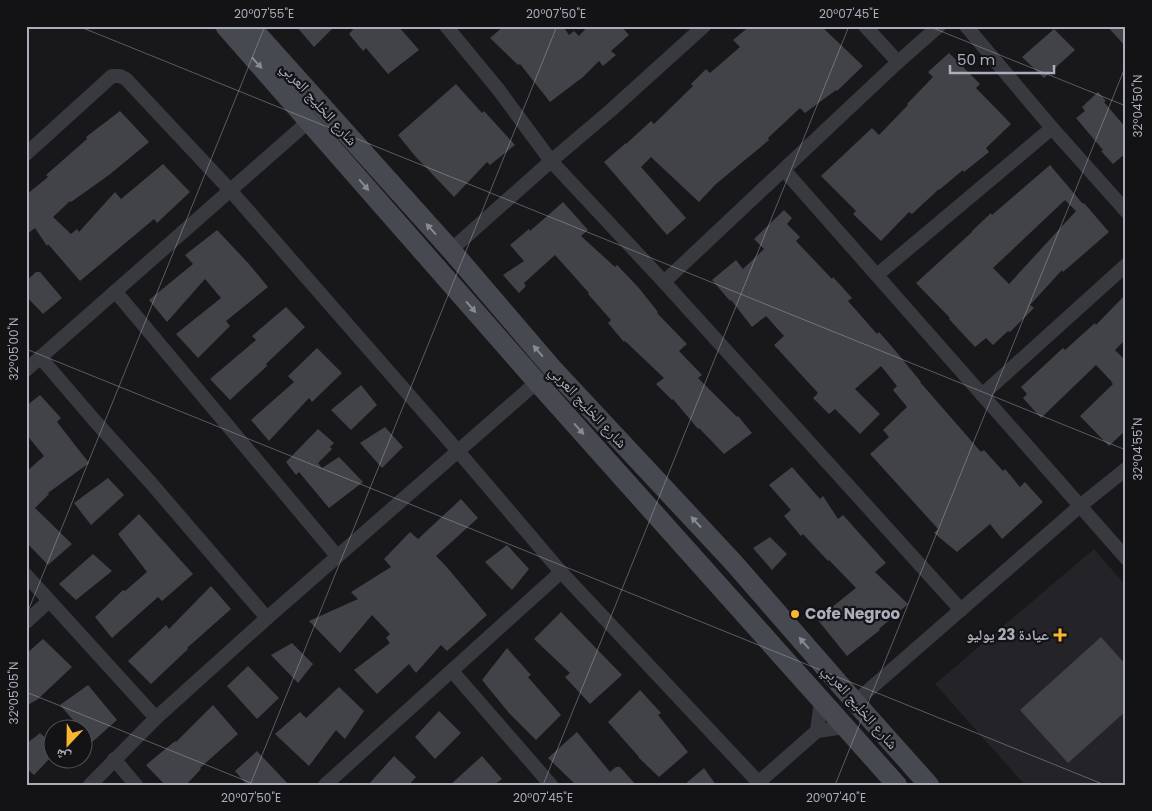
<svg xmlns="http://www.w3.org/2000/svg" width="1152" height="811" font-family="Poppins,'Noto Naskh Arabic',sans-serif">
	<rect width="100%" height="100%" fill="#18181b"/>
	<!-- built -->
	<path fill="#242428" d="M1094 549 1126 586V785H1025L935 684Z"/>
	<!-- building -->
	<g fill="#424348" fill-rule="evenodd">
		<path d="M296 26H335L314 47Z"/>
		<path d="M356 26H398L419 50 388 74 366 48 363 51 349 34Z"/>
		<path d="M504 26H563L569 35 574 31 579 36 588 26H621L629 35 611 51 616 55 603 66 599 61 583 77 550 102 520 64 518 65 490 38Z"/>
		<path d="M750 26H821L863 66 837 91 836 90 805 113 800 108 768 138 769 140 716 184 699 202 651 157 641 167 686 218 667 235 604 162 626 143V144L651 121 654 124 693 86 691 84 706 69 710 73 740 47 733 40Z"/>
		<path d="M1107 26H1126V47Z"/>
		<path d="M1054 29 1075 50 1044 78 1022 57Z"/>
		<path d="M949 53 980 84 976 88 1011 124 986 148 989 152 964 172 963 170 939 190V189L912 214 909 212 881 241 853 214 856 211 821 176 872 128 879 135 908 105 907 104 933 77 928 72Z"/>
		<path d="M456 84 482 113 484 111 515 145 490 165 487 162 454 197 415 156 398 135Z"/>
		<path d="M1098 92 1106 101 1104 102 1126 128V153L1113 164 1101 151 1103 150 1076 118 1085 111 1082 107Z"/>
		<path d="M120 111 149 142 109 175 71 202 70 201 53 217 71 234 77 229 79 232 115 192 121 199 163 164 190 192 157 223 154 219 80 281 48 244 47 246 35 228 26 235V195L48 177 46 175 87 139 86 137Z"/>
		<path d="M1050 165 1083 204 1084 203 1109 232 1063 272 1062 270 1030 305 1034 308 1010 332 1008 331 993 345 986 338 975 347 949 319 950 318 916 283 972 232V231L991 213 992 215ZM1065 200 1076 211 1009 284 993 268Z"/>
		<path d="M563 202 588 230 581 236 615 267 617 265 638 287 658 312 657 313 687 344 679 351 702 375 698 378 737 417 738 416 752 433 724 454 699 428 698 429 673 399 672 400 656 384 664 378 625 341 624 342 608 323 611 320 588 294 589 293 555 255 524 283 526 286 519 293 503 275 524 261 510 245 529 229 530 231Z"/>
		<path d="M784 210 792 218 787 224 800 237 796 241 832 279 833 277 852 298 848 301 877 334 879 332 894 349 921 382H920L981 452 984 450 1003 471 1005 469 1020 487 1025 482 1043 502 1002 539 990 524 957 552 934 533 938 529 870 454 889 437 883 430 907 407 893 390 897 386 881 366 855 389 880 414 860 434 835 409 829 414 813 398 818 393 774 345 784 336 766 316 752 327 731 300 730 301 712 280 736 260 743 269 764 249 754 239Z"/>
		<path d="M217 230 249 264 268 287 226 321 230 326 198 358 176 334 221 298 205 279 167 322 149 300 193 264 185 255Z"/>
		<path d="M36 272H40L62 298 43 314 26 296V281Z"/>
		<path d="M1126 294V339L1115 350 1126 361V430L1109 446 1080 416 1113 384 1111 382H1112L1096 365 1041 418 1023 398 1027 394 1021 387 1063 348 1065 350 1095 323 1096 325Z"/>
		<path d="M286 307 305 327 266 364 267 366 230 400 210 379 256 340 252 336Z"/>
		<path d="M317 348 342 373 312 402 309 398 269 441 251 420 294 382 288 376Z"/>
		<path d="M361 385 377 405 351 430 331 410Z"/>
		<path d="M40 395 61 418 57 422 89 463 48 493 49 494 35 508 72 544 48 565 26 542V472L44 456 26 434V406Z"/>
		<path d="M385 427 403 447 382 468 360 443Z"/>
		<path d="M318 429 334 443 330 447 332 449 318 463 322 468 339 457 363 482 329 508 299 472 296 475 286 462Z"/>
		<path d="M792 467 820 499 823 496 838 519 843 515 886 563 875 572 908 604 879 629 880 630 847 656 817 619 856 588 829 560 828 561 803 534 801 536 784 516 791 510 769 485Z"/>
		<path d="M108 478 124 495 91 525 74 503Z"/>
		<path d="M461 499 478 518 436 556 445 565 487 615 447 651 441 645 416 673 409 664 377 694 354 670 390 643 386 638 390 634 372 615 340 653 309 621 358 599 351 592 391 567 384 559 410 532 418 539Z"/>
		<path d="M139 514 193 574 162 601 158 597 112 638 95 617 123 590 125 591 147 572 118 534Z"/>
		<path d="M770 537 787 554 772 570 753 548Z"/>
		<path d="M507 545 529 569 512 590 485 562Z"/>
		<path d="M93 554 112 571 76 600 59 584Z"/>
		<path d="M211 586 231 609 187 648 188 649 151 684 128 661 166 625 169 629Z"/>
		<path d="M561 612 622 675 590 704 565 677 570 673 534 639Z"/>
		<path d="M1101 637 1126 665V711L1068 763 1020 710Z"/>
		<path d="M43 639 72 667 38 699 26 706V654Z"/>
		<path d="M292 643 313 664 298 683 271 655Z"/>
		<path d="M507 648 531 675 528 677 561 715 536 740 509 713 482 680Z"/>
		<path d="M248 666 279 698 257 719 227 686Z"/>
		<path d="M88 685 117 720 91 743 82 732V728H80L60 705Z"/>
		<path d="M339 687 364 711 345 739 336 730 309 766 275 734 300 712 306 718Z"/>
		<path d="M640 690 661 713 658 715 688 752 659 777 638 757H639L608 722Z"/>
		<path d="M213 705 238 734 200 768 201 769 186 785H165L146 765 175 741 176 742Z"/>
		<path d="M439 711 461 733 435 759 415 737Z"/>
		<path d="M577 732 610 772 616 767H620L636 785H576L548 758Z"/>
		<path d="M40 733 52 744V756L34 775 26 768V744Z"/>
		<path d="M257 751 289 785H247L235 771Z"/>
		<path d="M394 756 416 777 409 785H368Z"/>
		<path d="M482 756 502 779 494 785H450Z"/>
		<path d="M704 768 716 785H684Z"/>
	</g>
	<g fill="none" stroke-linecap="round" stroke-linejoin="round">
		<!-- street -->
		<g stroke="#393a40" stroke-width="14">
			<path d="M446 26 498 89 551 161 664 282 961 610"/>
			<path d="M865 26 898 62"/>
			<path d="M966 26 1052 128 1126 211"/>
			<path d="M26 154 112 76H120L126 79 230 190 458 451 561 572 761 785"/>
			<path d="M784 170 1126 558"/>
			<path d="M451 250 551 161 610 111 704 26"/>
			<path d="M877 275 1052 128"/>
			<path d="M664 282 898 62 939 26"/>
			<path d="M115 291 337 556"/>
			<path d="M40 357 94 420 151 483 267 618"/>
			<path d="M26 370 309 121"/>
			<path d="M982 395 1126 265"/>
			<path d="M26 575 156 718"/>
			<path d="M26 622 49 601"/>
			<path d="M452 671 551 785"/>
			<path d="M855 702 1080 506 1126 469"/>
			<path d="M817 731 821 701"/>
			<path d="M114 759 136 785"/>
			<path d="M759 782 817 731 845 727"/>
			<path d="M90 785 156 718 267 618 537 382"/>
			<path d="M325 785 561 572"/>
		</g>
		<!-- secondary -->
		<g stroke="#474950" stroke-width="20">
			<path d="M225 26 537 382 897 785"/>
			<path d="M250 26 451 250 552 368 733 562 855 702 929 785"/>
		</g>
	</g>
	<!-- one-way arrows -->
	<defs><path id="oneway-solid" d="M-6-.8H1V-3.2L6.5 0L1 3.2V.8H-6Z" transform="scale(1.25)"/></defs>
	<g fill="#878b96">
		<use href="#oneway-solid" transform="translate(257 63) rotate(48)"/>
		<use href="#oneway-solid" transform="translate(364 185) rotate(49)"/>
		<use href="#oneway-solid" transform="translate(431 229) rotate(-132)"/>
		<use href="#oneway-solid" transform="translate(471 307) rotate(49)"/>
		<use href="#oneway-solid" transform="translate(538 351) rotate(-131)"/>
		<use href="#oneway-solid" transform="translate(579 429) rotate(48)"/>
		<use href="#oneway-solid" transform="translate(696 522) rotate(-133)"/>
		<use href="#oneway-solid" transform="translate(804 643) rotate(-131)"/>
	</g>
	<!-- ticks -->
	<path fill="none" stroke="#aaafbb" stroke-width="1" stroke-opacity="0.45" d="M78 26 1126 450M928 26 1126 106M26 349 1105 785M26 616 265 26M26 692 256 785M250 785 557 26M543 785 849 26M835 785 1126 65"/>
	<!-- markers -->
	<g fill="#fab631" stroke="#131316" stroke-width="2">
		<circle cx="795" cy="614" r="5"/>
		<path d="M1057.5 627.5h5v5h5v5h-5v5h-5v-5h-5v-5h5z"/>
	</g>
	<g text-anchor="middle" stroke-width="4.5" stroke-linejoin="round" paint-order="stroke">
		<!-- street labels -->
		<g font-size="15" fill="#aaafbb" stroke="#131316">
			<text transform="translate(319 104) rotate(48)" y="5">شارع الخليج العربي</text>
			<text transform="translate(588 407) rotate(47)" y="5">شارع الخليج العربي</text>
			<text transform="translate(860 707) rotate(49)" y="5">شارع الخليج العربي</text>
		</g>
		<!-- poi labels -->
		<g font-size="15" font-weight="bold" fill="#aaafbb" stroke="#131316" text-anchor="start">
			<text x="805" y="619">Cofe Negroo</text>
			<text x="1049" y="640" text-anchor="end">عيادة 23 يوليو</text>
		</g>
	</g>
	<!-- border -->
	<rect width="1152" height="811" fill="none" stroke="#131316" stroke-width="55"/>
	<!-- north arrow -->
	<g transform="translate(68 744) rotate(202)"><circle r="24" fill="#131316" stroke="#4f5158"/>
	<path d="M0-4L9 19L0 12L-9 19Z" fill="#fab631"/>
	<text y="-8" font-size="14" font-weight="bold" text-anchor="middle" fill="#aaafbb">ش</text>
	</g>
	<!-- scale -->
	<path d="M950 65v8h104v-8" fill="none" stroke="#aaafbb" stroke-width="2.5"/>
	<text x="957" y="65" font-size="15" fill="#aaafbb" stroke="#131316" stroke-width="4" paint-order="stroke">50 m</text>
	<rect x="28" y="28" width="1096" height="756" fill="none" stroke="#aaafbb" stroke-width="2"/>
	<g font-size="12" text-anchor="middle" fill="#aaafbb">
		<text x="264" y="18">20°07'55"E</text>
		<text x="556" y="18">20°07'50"E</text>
		<text x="849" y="18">20°07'45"E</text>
		<text transform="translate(1138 106) rotate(-90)" y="4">32°04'50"N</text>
		<text transform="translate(14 349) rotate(-90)" y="4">32°05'00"N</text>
		<text transform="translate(1138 449) rotate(-90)" y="4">32°04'55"N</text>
		<text transform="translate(14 693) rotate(-90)" y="4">32°05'05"N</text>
		<text x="251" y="802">20°07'50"E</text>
		<text x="543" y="802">20°07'45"E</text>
		<text x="836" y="802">20°07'40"E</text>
	</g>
</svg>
